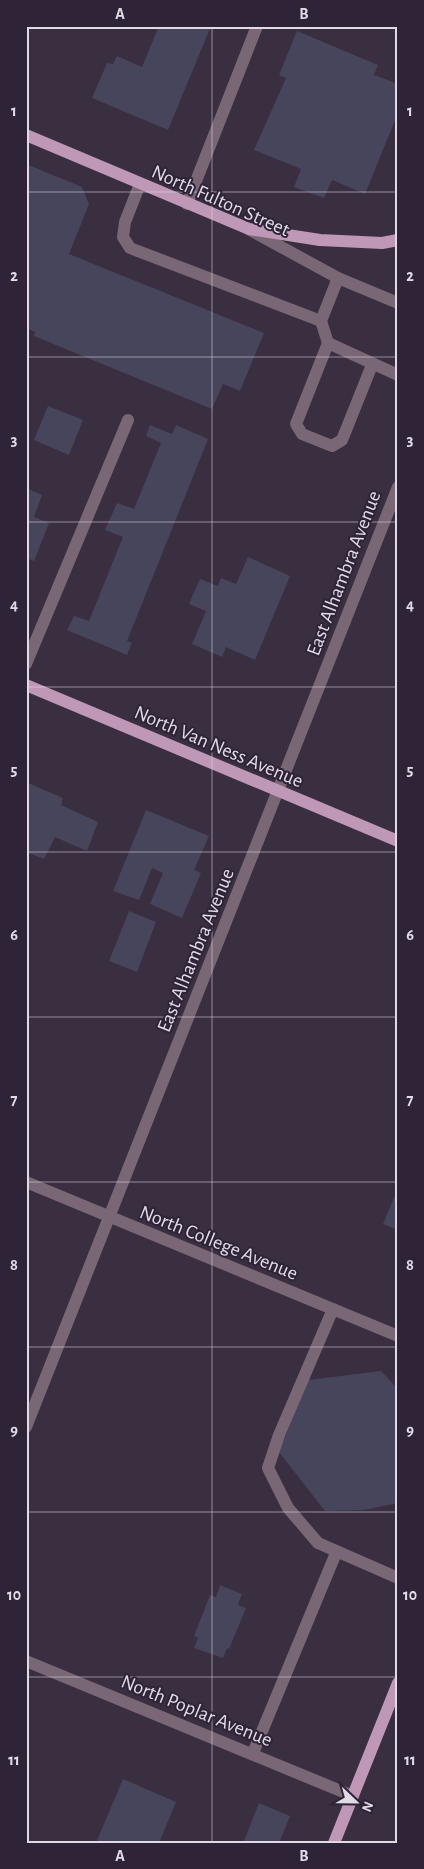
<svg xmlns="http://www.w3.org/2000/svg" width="424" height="1869" font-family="'Alegreya Sans',sans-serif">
	<rect width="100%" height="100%" fill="#3a2e41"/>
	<!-- building -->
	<g fill="#47455b">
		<path d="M159 26H211L168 130 92 98 107 63 113 64 117 56 142 67Z"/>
		<path d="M297 31 378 65 374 75 398 84V113L365 194 332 180 324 198 294 187 301 169 254 150 286 78 279 75Z"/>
		<path d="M26 164 82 187 89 204 69 254 264 333 240 391 223 384 212 409 34 336 35 332 26 328Z"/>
		<path d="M48 406 83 420 69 455 34 440Z"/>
		<path d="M150 425 172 434 176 425 208 439 127 641 132 643 127 655 67 630 74 616 89 621 123 537 105 530 117 503 134 509 161 443 146 436Z"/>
		<path d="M26 488 42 495 34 517 49 523 34 561 26 558Z"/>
		<path d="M248 557 290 576 255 660 226 647 222 657 192 644 206 611 189 604 200 579 218 586 221 578 236 584Z"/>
		<path d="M26 782 63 798 61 805 98 822 87 851 55 837 44 859 26 852Z"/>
		<path d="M146 810 209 836 194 870 201 873 182 918 150 904 163 873 152 868 139 900 113 891Z"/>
		<path d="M129 911 156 922 137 972 109 961Z"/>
		<path d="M398 1188V1230L383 1224Z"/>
		<path d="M381 1371 398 1389V1503L364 1510 325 1511 279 1452 308 1380Z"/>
		<path d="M220 1585 242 1594 238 1605 246 1608 229 1649 227 1648 223 1658 194 1648 198 1638 194 1636 210 1595 216 1597Z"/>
		<path d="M123 1779 176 1802 159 1843H96Z"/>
		<path d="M259 1803 290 1816 279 1843H243Z"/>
	</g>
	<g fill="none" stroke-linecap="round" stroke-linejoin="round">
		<!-- minor -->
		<g stroke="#7a6776" stroke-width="12">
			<path d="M140 184 125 222 123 237 130 248 321 321"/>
			<path d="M187 204 257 26"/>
			<path d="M250 230 338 278 398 303"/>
			<path d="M338 278 321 321 328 343 398 375"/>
			<path d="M328 343 296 424 302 434 332 446 342 440 372 365"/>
			<path d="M26 664 128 420"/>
			<path d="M26 1182 398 1336"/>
			<path d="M333 1309 279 1435 268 1468 288 1508 318 1543 398 1578"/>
			<path d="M26 1427 398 487"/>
			<path d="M26 1661 353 1796"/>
			<path d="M253 1753 336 1553"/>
		</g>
		<!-- major -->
		<g stroke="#c098b7" stroke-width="12">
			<path d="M26 135 249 229 320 240 382 243 398 240"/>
			<path d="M26 685 398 841"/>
			<path d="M334 1843 398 1683"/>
		</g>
	</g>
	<!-- grid -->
	<path fill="none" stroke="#e2dbe7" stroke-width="1" stroke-opacity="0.55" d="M212 26V1843M26 192H398M26 357H398M26 522H398M26 687H398M26 852H398M26 1017H398M26 1182H398M26 1347H398M26 1512H398M26 1677H398"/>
	<g text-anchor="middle" stroke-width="4" stroke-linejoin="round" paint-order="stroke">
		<!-- street labels -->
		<g font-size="20" fill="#e2dbe7" stroke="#2f2437">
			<text transform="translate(221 200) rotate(24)" y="7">North Fulton Street</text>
			<text transform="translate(343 573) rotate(-69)" y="7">East Alhambra Avenue</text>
			<text transform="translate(219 746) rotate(23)" y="7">North Van Ness Avenue</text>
			<text transform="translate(195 950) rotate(-68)" y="7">East Alhambra Avenue</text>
			<text transform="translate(219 1242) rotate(22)" y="7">North College Avenue</text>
			<text transform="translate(197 1710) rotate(22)" y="7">North Poplar Avenue</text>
		</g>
	</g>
	<!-- border -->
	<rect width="424" height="1869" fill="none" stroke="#2f2437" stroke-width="55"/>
	<!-- north arrow -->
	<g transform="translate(356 1802) rotate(112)" stroke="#2f2437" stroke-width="4" paint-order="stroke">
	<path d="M0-4L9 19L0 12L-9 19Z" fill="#e2dbe7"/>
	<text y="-8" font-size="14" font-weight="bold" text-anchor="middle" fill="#e2dbe7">N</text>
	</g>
	<rect x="28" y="28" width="368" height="1814" fill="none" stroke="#e2dbe7" stroke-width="2"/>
	<g font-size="16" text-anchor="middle" font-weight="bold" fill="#e2dbe7">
		<text x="120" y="19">A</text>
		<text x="304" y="19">B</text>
		<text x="14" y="116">1</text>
		<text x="410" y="116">1</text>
		<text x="14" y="281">2</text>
		<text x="410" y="281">2</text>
		<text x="14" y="445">3</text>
		<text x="410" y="445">3</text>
		<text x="14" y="610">4</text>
		<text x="410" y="610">4</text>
		<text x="14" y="775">5</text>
		<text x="410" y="775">5</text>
		<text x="14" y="940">6</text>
		<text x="410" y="940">6</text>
		<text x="14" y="1105">7</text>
		<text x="410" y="1105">7</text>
		<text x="14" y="1270">8</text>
		<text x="410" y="1270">8</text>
		<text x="14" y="1435">9</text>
		<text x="410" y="1435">9</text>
		<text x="14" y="1600">10</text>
		<text x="410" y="1600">10</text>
		<text x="14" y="1765">11</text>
		<text x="410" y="1765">11</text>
		<text x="120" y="1861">A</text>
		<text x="304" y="1861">B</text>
	</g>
</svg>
